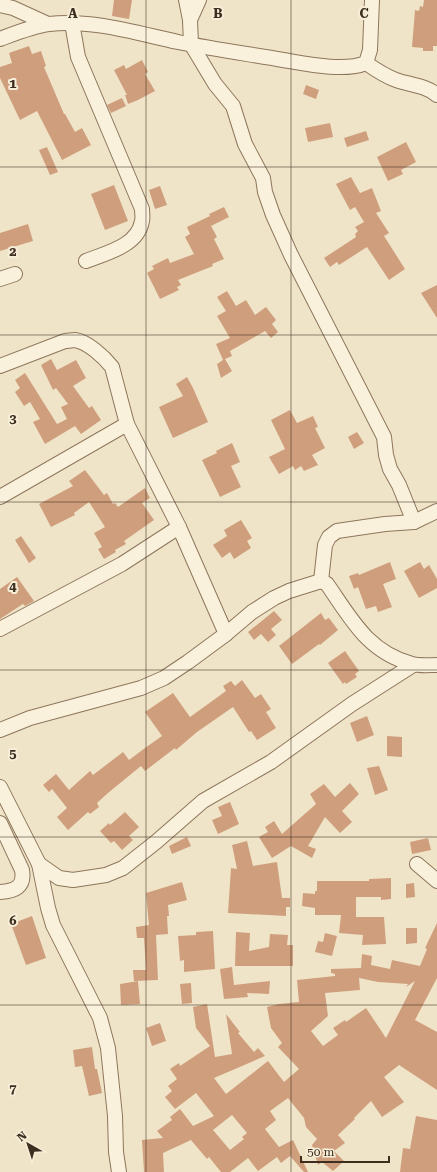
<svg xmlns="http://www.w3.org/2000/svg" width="437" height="1172" font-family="'Roboto Serif',serif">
	<rect width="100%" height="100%" fill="#f0e4c8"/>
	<!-- building -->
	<g fill="#cf9f7d" fill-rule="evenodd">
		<path d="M114 0H132L129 19 112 16Z"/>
		<path d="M424 0H437V46H433V51H423V48L412 47 415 10 419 11 420 6 423 7Z"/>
		<path d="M29 46 32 54 41 51 46 66 44 67 64 114H65L75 132 82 128 91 145 62 160 37 111 20 120 0 78V67L12 63 9 53Z"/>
		<path d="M142 60 148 72 145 74 155 91 138 100 128 104 125 95H127L114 70 124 65 126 69Z"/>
		<path d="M306 85 319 90 316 99 303 94Z"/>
		<path d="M122 98 126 106 111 113 107 105Z"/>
		<path d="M330 123 333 137 308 142 305 128Z"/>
		<path d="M366 131 369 140 347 147 344 138Z"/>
		<path d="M406 142 416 162 401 170 403 174 388 181 377 157Z"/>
		<path d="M47 147 58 172 50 175 39 150Z"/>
		<path d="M351 177 360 193 372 188 381 211 376 213 389 233 384 236 405 269 389 280 367 247 339 265 337 262 330 267 324 258 356 237 355 234 358 231 355 227 364 222 355 207 350 210 336 184Z"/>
		<path d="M114 185 128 221 105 230 91 194Z"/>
		<path d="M160 186 167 205 155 209 149 190Z"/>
		<path d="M224 207 229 217 211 226 217 237 214 239 224 259 212 264 213 266 178 280 181 285 177 287 179 290 160 299 147 273 154 269 152 266 168 258 170 263 194 254 185 237 190 234 187 227 210 216 209 214Z"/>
		<path d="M28 224 33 241 0 251V233Z"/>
		<path d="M437 285V318L421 293Z"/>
		<path d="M227 291 236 306 246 300 255 315 266 307 276 320 272 324 278 332 271 338 265 331 230 351 232 356 225 359 232 371 221 378 217 364 223 360 216 344 230 338 217 316 226 311 217 297Z"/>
		<path d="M51 359 57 370 76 360 86 378 73 386 89 408 92 406 101 420 81 434 75 426 45 444 33 422 40 419 30 402 24 406 15 392 20 388 15 380 25 373 57 424 67 419 61 407 68 404 56 388 53 390 41 365Z"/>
		<path d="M187 377 193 388 208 422 173 438 159 407 183 396 176 384Z"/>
		<path d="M290 410 297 423 313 416 318 427 315 428 325 448 312 455 318 465 304 471 301 466 295 470 293 466 279 474 269 457 285 449 271 420Z"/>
		<path d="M357 432 364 443 354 449 348 437Z"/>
		<path d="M232 443 240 462 231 466 241 487 220 497 202 460 217 453 216 451Z"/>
		<path d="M85 470 104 495 107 493 113 504 115 503 118 507 145 488 150 498 142 503 154 520 124 541 126 544 115 550 116 552 104 559 98 549 102 547 94 533 105 527 89 502 74 513 75 515 51 527 39 504 73 486 69 481Z"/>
		<path d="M241 520 252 538 247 541 251 548 234 559 230 552 222 558 213 545 227 536 224 530Z"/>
		<path d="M21 536 36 558 29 563 15 540Z"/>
		<path d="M390 562 396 579 383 584 392 607 378 612 376 606 366 609 358 587 354 589 349 576 358 573 359 575Z"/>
		<path d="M420 562 424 569 429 565 437 579V588L419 598 404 571Z"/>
		<path d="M17 577 34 601 25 606 23 604 0 619V589Z"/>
		<path d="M274 611 282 620 271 629 276 635 268 642 261 634 254 640 248 632Z"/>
		<path d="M321 613 325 620 329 618 338 630 320 645 319 644 292 664 279 646Z"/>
		<path d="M345 651 359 671 355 674 357 677 346 684 345 682 343 684 328 663Z"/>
		<path d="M242 680 255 698 261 694 271 709 266 712 276 728 257 740 251 731 249 732 233 707 197 732 176 750 175 748 145 771 141 766 108 793 97 803 99 807 90 814 88 812 68 830 57 817 67 808 52 789 49 792 43 785 56 774 69 790 90 771 93 775 123 752 129 760 145 748 162 736 145 712 173 693 190 717 226 691 223 686 231 681 235 686Z"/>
		<path d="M367 716 374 735 357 742 350 723Z"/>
		<path d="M387 736 402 737V757L387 756Z"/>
		<path d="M379 766 388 790 375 795 367 768Z"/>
		<path d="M350 783 359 794 342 811 352 822 340 833 325 817 308 846 316 849 312 858 291 846 272 858 259 837 268 832 265 827 274 821 282 834 316 804 310 794 324 784 335 797Z"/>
		<path d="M230 802 239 824 218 834 212 820 222 816 218 807Z"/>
		<path d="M125 812 139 827 129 836 133 840 122 850 114 841 111 843 100 831 109 823 110 825Z"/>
		<path d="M187 837 191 846 172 854 169 846Z"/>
		<path d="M428 838 431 850 412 854 410 842Z"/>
		<path d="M247 841 253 866 277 862 282 898H290V907H286V916L228 913 231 868 237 869 232 845Z"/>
		<path d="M391 878V899L381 900V897H356V917H384L386 944 362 945 363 935 339 933 341 915H315V908L302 906 303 893 315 894V891H317V881H369V879Z"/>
		<path d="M182 882 187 900 168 905 169 916H167L168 934 156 935 158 980 134 981 133 970H146L144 938H137L136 927 149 925 146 893Z"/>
		<path d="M414 883 415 897 406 898V884Z"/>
		<path d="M32 916 46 958 26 965 11 924Z"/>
		<path d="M437 923V978L415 1020 437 1032V1090L399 1065 384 1077 404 1102 382 1117 371 1101 354 1118 355 1119 338 1135 345 1143 334 1151 344 1161 333 1171 322 1162 318 1165 312 1145 317 1139 306 1127 304 1118 288 1098 270 1111 276 1120 265 1129 279 1147 293 1140 308 1172H304L290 1156 281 1163 277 1157 258 1171 248 1158 230 1172H221L209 1157 207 1159 191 1140 163 1153 164 1172H144L142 1140 163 1138 157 1131 172 1120 170 1117 180 1109 193 1126 214 1116 196 1093 175 1109 165 1097 172 1091 168 1086 177 1079 170 1069 179 1063 180 1066 210 1046 196 1028 193 1007 207 1004 215 1057 232 1054 226 1014 240 1032 238 1033 254 1052 258 1048 265 1056 214 1078 226 1094 268 1061 284 1082 299 1069 278 1047 282 1043 271 1028 267 1007 279 1004 299 1002 297 980 335 976V974L331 973V969L361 968 362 954 372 956 371 965 390 969 392 960 420 966 427 949 425 948ZM359 978 378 982 408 984 406 987 415 981 386 1038 366 1008 346 1022 345 1020 333 1028 338 1035 323 1046 311 1031 328 1016 325 993 360 990ZM232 1115 247 1133 242 1137 244 1139 230 1150 213 1130Z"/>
		<path d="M406 928H417V943L406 944Z"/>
		<path d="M213 931 215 969 184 972V960L180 961 178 936 196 935V932Z"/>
		<path d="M236 932 250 933 249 951 269 947 270 934 288 935 287 945H293V966H235Z"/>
		<path d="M325 933 337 936 332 956 315 952 318 941 323 942Z"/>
		<path d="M232 967 234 985 270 981 269 994 247 993 248 997 224 999 220 969Z"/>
		<path d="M138 981 140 1004 121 1005 120 984Z"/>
		<path d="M191 983 192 1003 182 1004 180 984Z"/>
		<path d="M160 1023 166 1041 152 1046 146 1028Z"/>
		<path d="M92 1047 95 1069H97L102 1093 89 1096 82 1066 75 1067 73 1050Z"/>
		<path d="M416 1116 437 1120V1172H400L403 1148 410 1149Z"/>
	</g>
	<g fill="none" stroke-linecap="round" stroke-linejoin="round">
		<!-- minor casing -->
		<g stroke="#8d765c" stroke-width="16">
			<g id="minor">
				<path d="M186 0 190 20 191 44 215 84 233 106 245 144 263 178 265 192 273 215 291 255 384 437 386 455 390 469 399 485 414 522"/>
				<path d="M0 5 13 8 48 24"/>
				<path d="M190 20 199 0"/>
				<path d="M72 23 78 57 142 209C142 213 143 218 142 221 138 246 106 253 86 261"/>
				<path d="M0 39C16 33 33 26 49 24 92 19 136 33 178 42 213 49 248 54 283 60 307 64 344 72 366 63L370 50 372 0"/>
				<path d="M366 63C376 70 385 76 396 80 410 85 425 85 437 95"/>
				<path d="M0 279 15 274"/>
				<path d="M0 366 65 341C68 341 72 340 75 340 88 342 104 357 112 367L127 424 179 527 226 634"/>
				<path d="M0 497 127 424"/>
				<path d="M321 581 325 545 329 537 337 531 385 524 414 522 437 511"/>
				<path d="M0 629 122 564 179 527"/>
				<path d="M0 730 30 718 141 688 164 678 188 662 226 634 252 612 274 598 289 591 321 581 327 584C352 620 368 652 412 664 420 666 429 665 437 665"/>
				<path d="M0 787 39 864 48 908 53 925 100 1018 108 1048 115 1116 116 1152 119 1172"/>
				<path d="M0 823 22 870C25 887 15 891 0 892"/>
				<path d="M39 864 59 878 73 880 106 875 123 868 156 842 203 801 271 762 352 704 413 665"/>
				<path d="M417 864 437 881"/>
			</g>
		</g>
		<!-- minor -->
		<use href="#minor" stroke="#faf1dc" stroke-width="14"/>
	</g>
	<!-- grid -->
	<path fill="none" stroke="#3d2e20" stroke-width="1" stroke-opacity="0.55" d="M146 0V1172M291 0V1172M0 167H437M0 335H437M0 502H437M0 670H437M0 837H437M0 1005H437"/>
	<g font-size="13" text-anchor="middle" font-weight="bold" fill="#3d2e20" stroke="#f7eed8" stroke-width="4" stroke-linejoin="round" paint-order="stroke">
		<text x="73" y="18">A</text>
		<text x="218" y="18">B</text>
		<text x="364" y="18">C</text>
		<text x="13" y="88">1</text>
		<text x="13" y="256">2</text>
		<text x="13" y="423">3</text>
		<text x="13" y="591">4</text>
		<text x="13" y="758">5</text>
		<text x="13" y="925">6</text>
		<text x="13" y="1093">7</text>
	</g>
	<!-- north arrow -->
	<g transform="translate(28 1144) rotate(321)" stroke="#f7eed8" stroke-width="3" paint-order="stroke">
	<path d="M0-3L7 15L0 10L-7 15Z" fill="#3d2e20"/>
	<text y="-6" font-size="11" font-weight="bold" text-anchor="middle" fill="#3d2e20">N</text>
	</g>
	<!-- scale -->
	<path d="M301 1156v6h88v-6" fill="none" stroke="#3d2e20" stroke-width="2"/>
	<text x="307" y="1156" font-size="12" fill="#3d2e20" stroke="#f7eed8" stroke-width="3" paint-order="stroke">50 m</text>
</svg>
